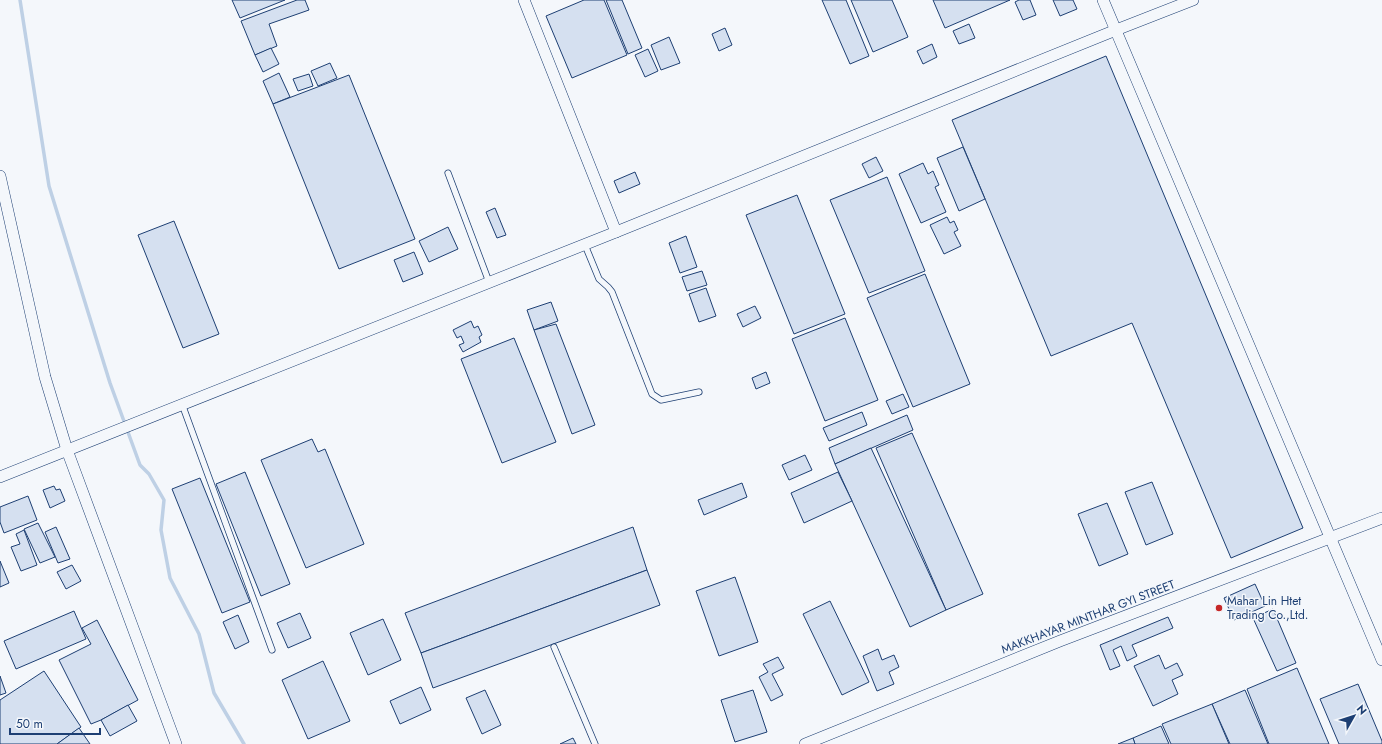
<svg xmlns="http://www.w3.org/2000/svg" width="1382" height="744" font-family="Jost,sans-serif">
	<rect width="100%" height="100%" fill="#f4f7fb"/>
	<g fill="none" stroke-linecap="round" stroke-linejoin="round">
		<!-- stream -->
		<path stroke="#bed0e5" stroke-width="3.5" d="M20 0 49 186 110 383 140 465 149 474 164 500 161 530 170 578 199 634 214 693 244 744"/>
	</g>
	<!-- building -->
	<g fill="#d5e0f0" stroke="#1d3f73">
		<path d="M232 0H285L240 18Z"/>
		<path d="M297 0H305L309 10 269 24 277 46 255 55 241 21Z"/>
		<path d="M584 0H604L627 55 572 78 546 16Z"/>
		<path d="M606 0H622L642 48 628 54Z"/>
		<path d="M822 0H846L869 56 850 64Z"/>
		<path d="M851 0H892L908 37 873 52Z"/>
		<path d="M933 0H1010L945 28Z"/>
		<path d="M1019 0H1030L1036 15 1023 20 1015 2Z"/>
		<path d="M1053 0H1073L1077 9 1060 16Z"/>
		<path d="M969 24 975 38 959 44 953 31Z"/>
		<path d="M725 28 732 45 719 51 712 34Z"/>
		<path d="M669 37 680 63 661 70 651 45Z"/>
		<path d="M932 44 937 57 923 64 917 51Z"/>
		<path d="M271 48 279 64 263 72 255 55Z"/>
		<path d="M648 49 658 71 645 77 635 55Z"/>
		<path d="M1106 56 1303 528 1231 558 1132 323 1051 356 952 120Z"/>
		<path d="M330 63 337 78 318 86 311 71Z"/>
		<path d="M279 73 290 97 273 104 263 81Z"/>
		<path d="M309 74 313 86 298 91 293 79Z"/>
		<path d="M349 75 415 239 339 269 273 104Z"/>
		<path d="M963 147 985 199 959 211 937 158Z"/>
		<path d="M876 157 883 171 869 178 862 164Z"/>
		<path d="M923 163 928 174 933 171 939 185 935 187 946 212 921 223 899 174Z"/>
		<path d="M635 172 640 184 619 193 614 181Z"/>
		<path d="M887 177 925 271 869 293 830 200Z"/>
		<path d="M797 195 845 314 794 334 746 215Z"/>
		<path d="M495 208 506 235 497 238 486 212Z"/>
		<path d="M947 217 950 223 954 221 958 230 954 232 961 246 944 254 930 225Z"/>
		<path d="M174 221 219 334 183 348 138 235Z"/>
		<path d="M448 227 458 249 429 262 419 241Z"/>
		<path d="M686 236 697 267 680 273 669 243Z"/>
		<path d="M414 252 423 274 403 282 394 260Z"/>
		<path d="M702 271 707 285 687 291 682 277Z"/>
		<path d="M925 274 970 384 913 407 867 298Z"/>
		<path d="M706 288 716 316 699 322 689 294Z"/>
		<path d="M551 302 558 321 534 330 527 310Z"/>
		<path d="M755 306 761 318 743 327 737 314Z"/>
		<path d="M845 318 878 400 825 421 792 339Z"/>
		<path d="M471 321 474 328 478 326 482 335 479 337 481 342 463 352 459 345 464 343 461 336 457 338 453 330Z"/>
		<path d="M556 324 595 425 572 434 534 330Z"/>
		<path d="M514 338 556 442 502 463 461 359Z"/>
		<path d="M766 372 770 383 756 389 752 378Z"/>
		<path d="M903 394 909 407 892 414 886 401Z"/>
		<path d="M862 412 867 425 829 441 823 428Z"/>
		<path d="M907 415 913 430 835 464 829 448Z"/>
		<path d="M912 433 983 594 946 610 876 448Z"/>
		<path d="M312 439 318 452 325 449 364 544 306 568 261 460Z"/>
		<path d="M871 448 946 610 910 627 835 464Z"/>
		<path d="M805 455 812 470 789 480 782 465Z"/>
		<path d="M245 472 290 584 261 596 216 484Z"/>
		<path d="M838 472 852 501 804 523 791 493Z"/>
		<path d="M200 478 250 602 222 613 172 489Z"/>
		<path d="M1152 482 1173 534 1146 545 1125 492Z"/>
		<path d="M742 483 747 497 704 515 698 500Z"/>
		<path d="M54 486 56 490 60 489 65 501 50 508 43 490Z"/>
		<path d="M28 496 37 520 4 533 0 522V507Z"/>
		<path d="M1107 503 1128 554 1099 566 1078 514Z"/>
		<path d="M38 523 55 557 40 563 24 529Z"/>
		<path d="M56 527 70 559 58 563 45 532Z"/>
		<path d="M633 527 647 570 421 653 405 613Z"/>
		<path d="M24 530 37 565 21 571 11 547 20 544 16 534Z"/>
		<path d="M0 561 9 583 0 587Z"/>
		<path d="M72 565 81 581 66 589 57 572Z"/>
		<path d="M647 570 660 605 433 688 421 653Z"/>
		<path d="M735 577 758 642 719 656 696 591Z"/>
		<path d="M1255 584 1265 606 1234 620 1224 598Z"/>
		<path d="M830 601 869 682 842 695 803 614Z"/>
		<path d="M1273 609 1296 663 1277 671 1253 618Z"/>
		<path d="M74 611 86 639 16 669 4 641Z"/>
		<path d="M300 613 311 638 288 648 277 623Z"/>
		<path d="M238 615 249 642 235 649 223 622Z"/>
		<path d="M1168 617 1173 628 1132 645 1137 656 1127 661 1121 646 1113 650 1120 666 1110 670 1100 645Z"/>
		<path d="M383 619 401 660 368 675 350 633Z"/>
		<path d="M97 620 138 700 101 720 91 724 59 660 91 644 82 628Z"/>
		<path d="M878 649 882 660 894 655 899 667 889 672 894 684 877 691 863 656Z"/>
		<path d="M1159 655 1165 669 1177 663 1183 675 1172 680 1178 694 1153 706 1134 666Z"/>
		<path d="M778 657 784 668 772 674 783 695 771 701 759 677 768 672 763 664Z"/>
		<path d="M323 661 350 721 308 739 282 680Z"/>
		<path d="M1297 668 1329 744H1269L1247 689Z"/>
		<path d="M44 671 81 727 57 744H0V700Z"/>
		<path d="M0 676 6 693 0 695Z"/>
		<path d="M1358 684 1382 741V744H1339L1320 699Z"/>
		<path d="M421 687 431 710 400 724 390 701Z"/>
		<path d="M485 690 501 725 482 734 466 698Z"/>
		<path d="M753 690 767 732 735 742 721 700Z"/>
		<path d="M1245 690 1268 744H1230L1212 704Z"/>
		<path d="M1212 704 1229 744H1171L1162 724Z"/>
		<path d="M128 705 137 721 110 736 101 720Z"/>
		<path d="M1161 726 1169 744H1135L1133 738Z"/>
		<path d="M79 728 90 744H57Z"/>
		<path d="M573 738 576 744H560Z"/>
		<path d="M1133 738 1135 744H1118Z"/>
	</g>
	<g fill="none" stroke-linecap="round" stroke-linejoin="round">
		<!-- lane casing -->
		<g stroke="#1d3f73" stroke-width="7">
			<g id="lane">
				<path d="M448 173 489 282"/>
				<path d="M585 245 599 279 608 287 612 292 652 394 661 400 699 392"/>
				<path d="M182 404 272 650"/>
				<path d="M554 647 595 744"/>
			</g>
		</g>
		<!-- street casing -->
		<g stroke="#1d3f73" stroke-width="12">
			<g id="street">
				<path d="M524 0 616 232"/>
				<path d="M1103 0 1382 660"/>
				<path d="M0 176 45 377 67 450 176 744"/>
				<path d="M0 477 616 232 1116 30 1193 0"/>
				<path d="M805 744 1060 641 1382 518"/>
			</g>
		</g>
		<!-- lane -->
		<use href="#lane" stroke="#f4f7fb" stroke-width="5.5"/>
		<!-- street -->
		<use href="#street" stroke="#f4f7fb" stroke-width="11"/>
	</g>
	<!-- markers -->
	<circle fill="#c62828" stroke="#f4f7fb" stroke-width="1.5" cx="1219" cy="608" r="4"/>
	<g text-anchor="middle" stroke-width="3" stroke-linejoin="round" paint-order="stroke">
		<!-- poi labels -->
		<g font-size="12" fill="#1d3f73" stroke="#f4f7fb" text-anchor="start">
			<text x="1227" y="605">Mahar Lin Htet<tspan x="1227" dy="14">Trading Co.,Ltd.</tspan></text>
		</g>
		<!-- street labels -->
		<g font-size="12" fill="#1d3f73" stroke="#f4f7fb">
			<text transform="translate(1088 617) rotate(-21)" y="4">MAKKHAYAR MINTHAR GYI STREET</text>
		</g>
	</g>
	<!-- north arrow -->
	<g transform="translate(1354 716) rotate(51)" stroke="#f4f7fb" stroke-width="3" paint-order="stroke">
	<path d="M0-3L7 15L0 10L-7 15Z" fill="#1d3f73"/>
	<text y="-6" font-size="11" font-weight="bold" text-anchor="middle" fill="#1d3f73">N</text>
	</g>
	<!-- scale -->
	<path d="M10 728v6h90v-6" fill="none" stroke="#1d3f73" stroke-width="2"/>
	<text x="16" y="728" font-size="12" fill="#1d3f73" stroke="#f4f7fb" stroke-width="3" paint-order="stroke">50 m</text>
</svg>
